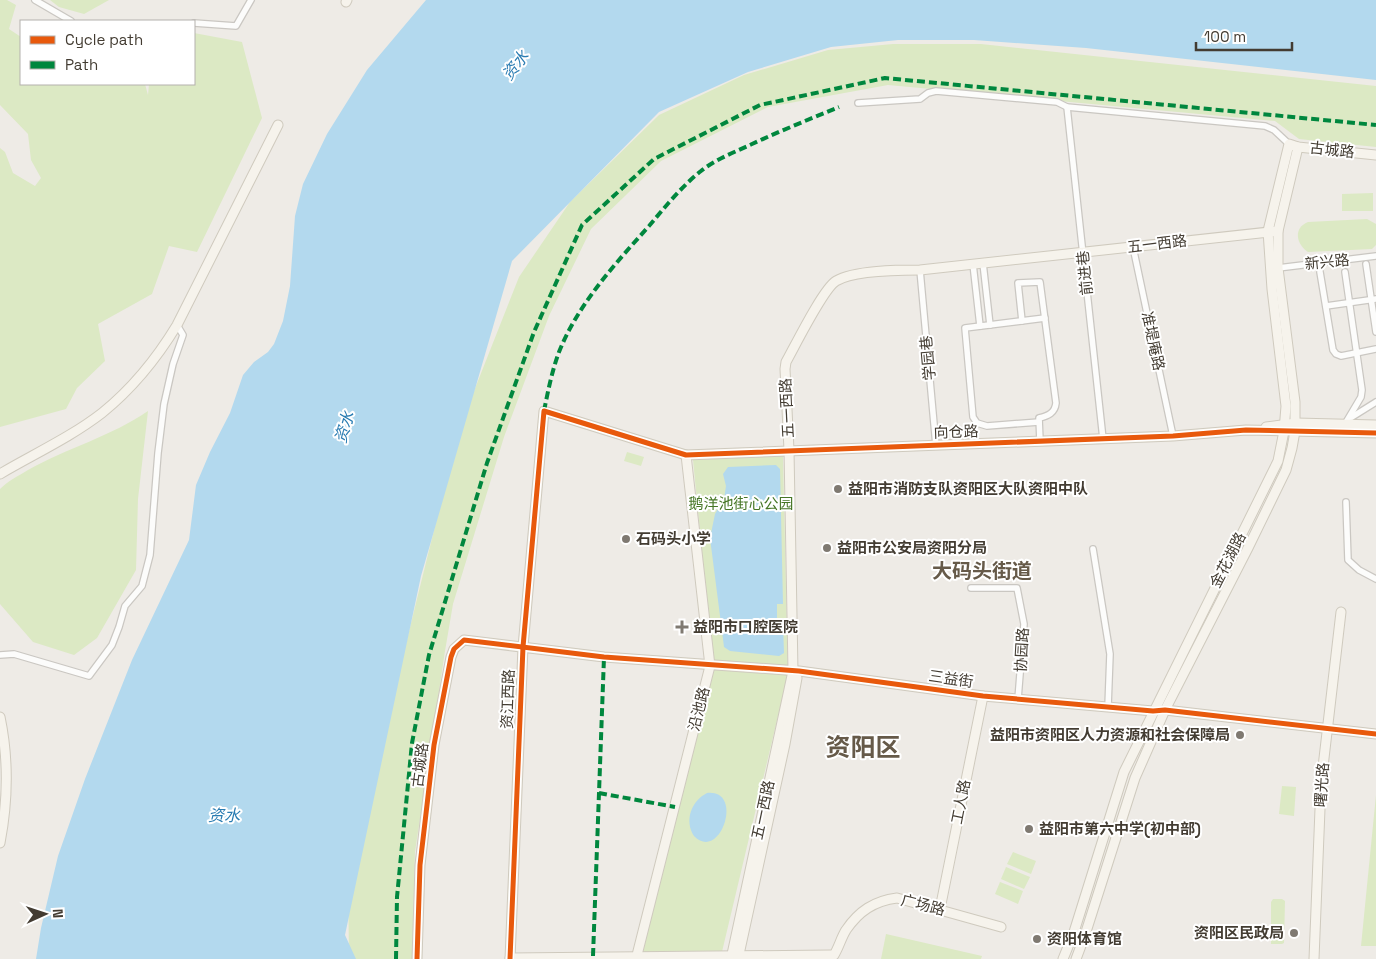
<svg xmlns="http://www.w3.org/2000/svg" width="1376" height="959" font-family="'Space Grotesk','Noto Sans SC',sans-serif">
	<rect width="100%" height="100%" fill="#eeebe6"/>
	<!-- green -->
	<g fill="#dce9c4">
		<path d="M0 0H7L16 5 9 29 21 37V84H145L148 95 149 84H194V33L242 42 262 118 197 252 169 246 152 294 98 324 105 361 77 388 66 409 0 427V148L5 152 13 173 35 186 41 178 31 160 28 134 0 105Z"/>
		<path d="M50 0H109L84 14 59 7Z"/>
		<path d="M893 44H981L1376 86V147L1299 139 1275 121 888 85 768 107 661 161 591 229 549 316 504 437 453 604 445 651 415 852 412 959H349L348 878 459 429 519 277 570 202 659 115 744 75 828 50Z"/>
		<path d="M1373 193V211H1342V194Z"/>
		<path d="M1367 219 1376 224V245L1372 249 1308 252C1296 244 1293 228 1308 222Z"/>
		<path d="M148 411 138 499 136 570 97 638 74 655 33 642 0 604V489C8 481 18 476 28 470 67 448 112 436 148 411Z"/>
		<path d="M627 452 644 457 641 466 624 461Z"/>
		<path d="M783 456 788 674 721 956 641 959 713 666 693 460Z"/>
		<path d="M1282 786 1296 787 1294 816 1279 814Z"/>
		<path d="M1376 795V946H1361Z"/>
		<path d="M1013 852 1036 861 1031 874 1007 864Z"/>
		<path d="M1006 867 1030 877 1024 889 1001 879Z"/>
		<path d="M1000 882 1023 891 1018 904 995 894Z"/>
		<path d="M1273 899H1282L1285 901 1284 943 1282 944H1271V902Z"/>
		<path d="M886 934 982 956 981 959H881Z"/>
	</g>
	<!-- water -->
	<g fill="#b3d9ee">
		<path d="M426 0H1376V80L1086 48 974 40H898L831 47 748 72 659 112 512 261 421 576 345 935 356 959H36L41 928 58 856 85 779 132 660 189 540 196 485 210 452 230 413 243 375 254 362 268 352 274 344 283 321 290 286 295 216 303 184 327 134 367 70Z"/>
		<path d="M776 465 780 469 783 604H777V624H783L784 653 779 656 730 651 724 647 710 538 715 514 724 499 726 486 723 474 728 467Z"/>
		<path d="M707 793C745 789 720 863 694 836 684 821 691 801 707 793Z"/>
	</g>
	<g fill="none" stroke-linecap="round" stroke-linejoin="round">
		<!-- street casing -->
		<g stroke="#cac7c2" stroke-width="8">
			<g id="street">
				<path d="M35 0 71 21"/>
				<path d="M194 23 236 26 251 0"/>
				<path d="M858 103 920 99 928 93 936 91 1057 102 1067 107 1265 126 1274 130 1289 144"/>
				<path d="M1067 107 1103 439"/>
				<path d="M1133 247 1173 436"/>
				<path d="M983 263 990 325"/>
				<path d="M973 264 980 326"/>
				<path d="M1366 264 1376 332"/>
				<path d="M1278 268 1376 256"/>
				<path d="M920 270 936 446"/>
				<path d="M1320 272 1333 350 1336 354 1341 356 1376 349"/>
				<path d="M1345 272 1362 390 1361 397 1345 424"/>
				<path d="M1326 306 1376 299"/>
				<path d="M1022 321 1018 283 1040 282 1056 403C1055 413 1048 416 1039 418L1040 441"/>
				<path d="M1352 417 1376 402"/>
				<path d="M1039 422 987 426 977 423 973 417 965 328 1045 318"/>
				<path d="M1346 502 1348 560 1359 570 1376 579"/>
				<path d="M1093 549 1110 654 1108 707"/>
				<path d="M971 588H1017L1024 624 1018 699"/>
				<path d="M0 655 14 654 89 676 112 645 119 627 125 606 142 586 150 555 158 453 164 404 173 364 183 335 177 325"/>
			</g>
		</g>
		<!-- secondary casing -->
		<g stroke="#cfcabe" stroke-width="11">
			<g id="secondary">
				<path d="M346 2 347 0"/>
				<path d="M1266 427 1296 423 1376 425"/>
				<path d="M0 474C34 454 71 437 102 413 133 388 157 358 177 325L278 125"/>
				<path d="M0 717C9 760 8 801 0 843"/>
				<path d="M940 909 983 696"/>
				<path d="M510 958 830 955H834C839 947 841 938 846 930 859 911 874 901 897 898L1001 927"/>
				<path d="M417 959 420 865 434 745 451 657 454 649 464 640 604 657 799 671 983 696 1153 711 1165 710 1376 734"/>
				<path d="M510 959 523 647 544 411 686 455 1173 436 1246 430 1376 433"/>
				<path d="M636 959 710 666 686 455"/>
				<path d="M731 959 793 671 789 450 785 369 786 362C795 346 823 289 836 281 854 270 899 270 920 270L1278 231"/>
				<path d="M738 959 785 744 797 678"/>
				<path d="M1063 959 1074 932 1124 772 1278 461 1284 431 1286 406 1272 289 1268 231 1289 144 1298 147 1376 155"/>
				<path d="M1076 959 1085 935 1135 778 1165 710 1248 548 1286 470 1292 448 1295 431V402L1278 268V231L1298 147"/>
				<path d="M1314 959 1321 784 1341 612"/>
			</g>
		</g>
		<!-- street -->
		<use href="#street" stroke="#fcfcfb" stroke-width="5.5"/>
		<!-- secondary -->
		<use href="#secondary" stroke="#f6f3ec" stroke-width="9"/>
		<!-- quiet -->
		<g stroke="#00873e" stroke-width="4" stroke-dasharray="8 4" stroke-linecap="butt">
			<path d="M544 411C548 391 552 371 559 352 578 304 615 264 649 226 665 207 682 186 701 171 716 159 735 152 752 144 780 131 810 119 839 107"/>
			<path d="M599 793 675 807"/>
			<path d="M593 956 604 657"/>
			<path d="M396 959 397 897 412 743 429 655 487 463 534 332 582 225 654 159 760 105 885 78 1376 125"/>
		</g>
		<!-- cycleway casing -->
		<g stroke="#fff" stroke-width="8">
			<g id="cycleway">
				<path d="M417 959 420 865 434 745 451 657 454 649 464 640 604 657 799 671 983 696 1153 711 1165 710 1376 734"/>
				<path d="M510 959 523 647 544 411 686 455 1173 436 1246 430 1376 433"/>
			</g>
		</g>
		<!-- cycleway -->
		<use href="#cycleway" stroke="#e8590c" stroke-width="5"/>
	</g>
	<!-- markers -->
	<g fill="#7f7971" stroke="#fff" stroke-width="2">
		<circle cx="838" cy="489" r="5"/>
		<circle cx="626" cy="539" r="5"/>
		<circle cx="827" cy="548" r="5"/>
		<path d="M679.5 619.5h5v5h5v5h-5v5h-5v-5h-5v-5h5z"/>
		<circle cx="1240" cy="735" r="5"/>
		<circle cx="1029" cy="829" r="5"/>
		<circle cx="1294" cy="933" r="5"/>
		<circle cx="1037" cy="939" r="5"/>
	</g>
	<g text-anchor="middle" stroke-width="4" stroke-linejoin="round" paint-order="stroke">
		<!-- street labels -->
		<g font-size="15" fill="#433c32" stroke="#fff">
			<text transform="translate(1332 150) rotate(6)" y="5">古城路</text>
			<text transform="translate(1157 244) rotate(-7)" y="5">五一西路</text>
			<text transform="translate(1327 262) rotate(-6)" y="5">新兴路</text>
			<text transform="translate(1085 273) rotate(-96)" y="5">前进巷</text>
			<text transform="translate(1153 341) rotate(78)" y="5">准堤庵路</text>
			<text transform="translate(928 358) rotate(-95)" y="5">学园巷</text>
			<text transform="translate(787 408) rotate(-93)" y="5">五一西路</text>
			<text transform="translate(956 432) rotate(-2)" y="5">向仓路</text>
			<text transform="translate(1228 560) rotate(-63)" y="5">金花湖路</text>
			<text transform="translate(1022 650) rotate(-87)" y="5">协园路</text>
			<text transform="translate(951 679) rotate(8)" y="5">三益街</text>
			<text transform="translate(508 699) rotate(-88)" y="5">资江西路</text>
			<text transform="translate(699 709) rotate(-76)" y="5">沿池路</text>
			<text transform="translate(420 765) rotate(-83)" y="5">古城路</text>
			<text transform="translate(1322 785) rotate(-86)" y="5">曙光路</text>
			<text transform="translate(961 802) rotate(-79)" y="5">工人路</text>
			<text transform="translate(763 810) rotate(-78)" y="5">五一西路</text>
			<text transform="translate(923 905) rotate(14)" y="5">广场路</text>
		</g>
		<!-- poi labels -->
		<g font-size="15" font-weight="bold" fill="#433c32" stroke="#fff" text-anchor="start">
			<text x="848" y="494">益阳市消防支队资阳区大队资阳中队</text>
			<text x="636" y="544">石码头小学</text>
			<text x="837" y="553">益阳市公安局资阳分局</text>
			<text x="693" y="632">益阳市口腔医院</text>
			<text x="1230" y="740" text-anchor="end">益阳市资阳区人力资源和社会保障局</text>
			<text x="1039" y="834">益阳市第六中学(初中部)</text>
			<text x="1284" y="938" text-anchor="end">资阳区民政局</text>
			<text x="1047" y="944">资阳体育馆</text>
		</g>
		<!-- park labels -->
		<g font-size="15" fill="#467625" stroke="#fff">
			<text x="741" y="509">鹅洋池街心公园</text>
		</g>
		<!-- water labels -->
		<g font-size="16" font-style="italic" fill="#297cb2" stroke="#fff">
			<text transform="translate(515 65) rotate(-52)" y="6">资水</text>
			<text transform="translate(344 427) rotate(-74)" y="6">资水</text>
			<text x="224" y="821">资水</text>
		</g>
		<!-- district labels -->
		<g font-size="20" font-weight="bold" fill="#665a49" stroke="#fff">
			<text x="982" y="578">大码头街道</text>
		</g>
		<!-- town labels -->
		<g font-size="25" font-weight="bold" fill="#665a49" stroke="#fff">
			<text x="863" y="756">资阳区</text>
		</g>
	</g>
	<!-- legend -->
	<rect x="20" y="20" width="175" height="65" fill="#ffffff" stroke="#b4b1ad"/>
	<rect x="30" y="36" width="25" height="8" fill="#e8590c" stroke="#b4b1ad"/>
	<text x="65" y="45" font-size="15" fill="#433c32">Cycle path</text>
	<rect x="30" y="61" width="25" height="8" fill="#00873e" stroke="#b4b1ad"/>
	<text x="65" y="70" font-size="15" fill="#433c32">Path</text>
	<!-- north arrow -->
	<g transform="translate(45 914) rotate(87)" stroke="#ffffff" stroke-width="4" paint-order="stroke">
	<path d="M0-4L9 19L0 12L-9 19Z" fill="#433c32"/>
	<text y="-8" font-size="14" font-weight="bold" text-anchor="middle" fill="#433c32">N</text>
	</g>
	<!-- scale -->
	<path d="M1196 42v8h96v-8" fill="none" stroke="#433c32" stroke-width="2.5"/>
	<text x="1204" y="42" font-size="15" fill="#433c32" stroke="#ffffff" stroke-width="4" paint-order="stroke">100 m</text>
</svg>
